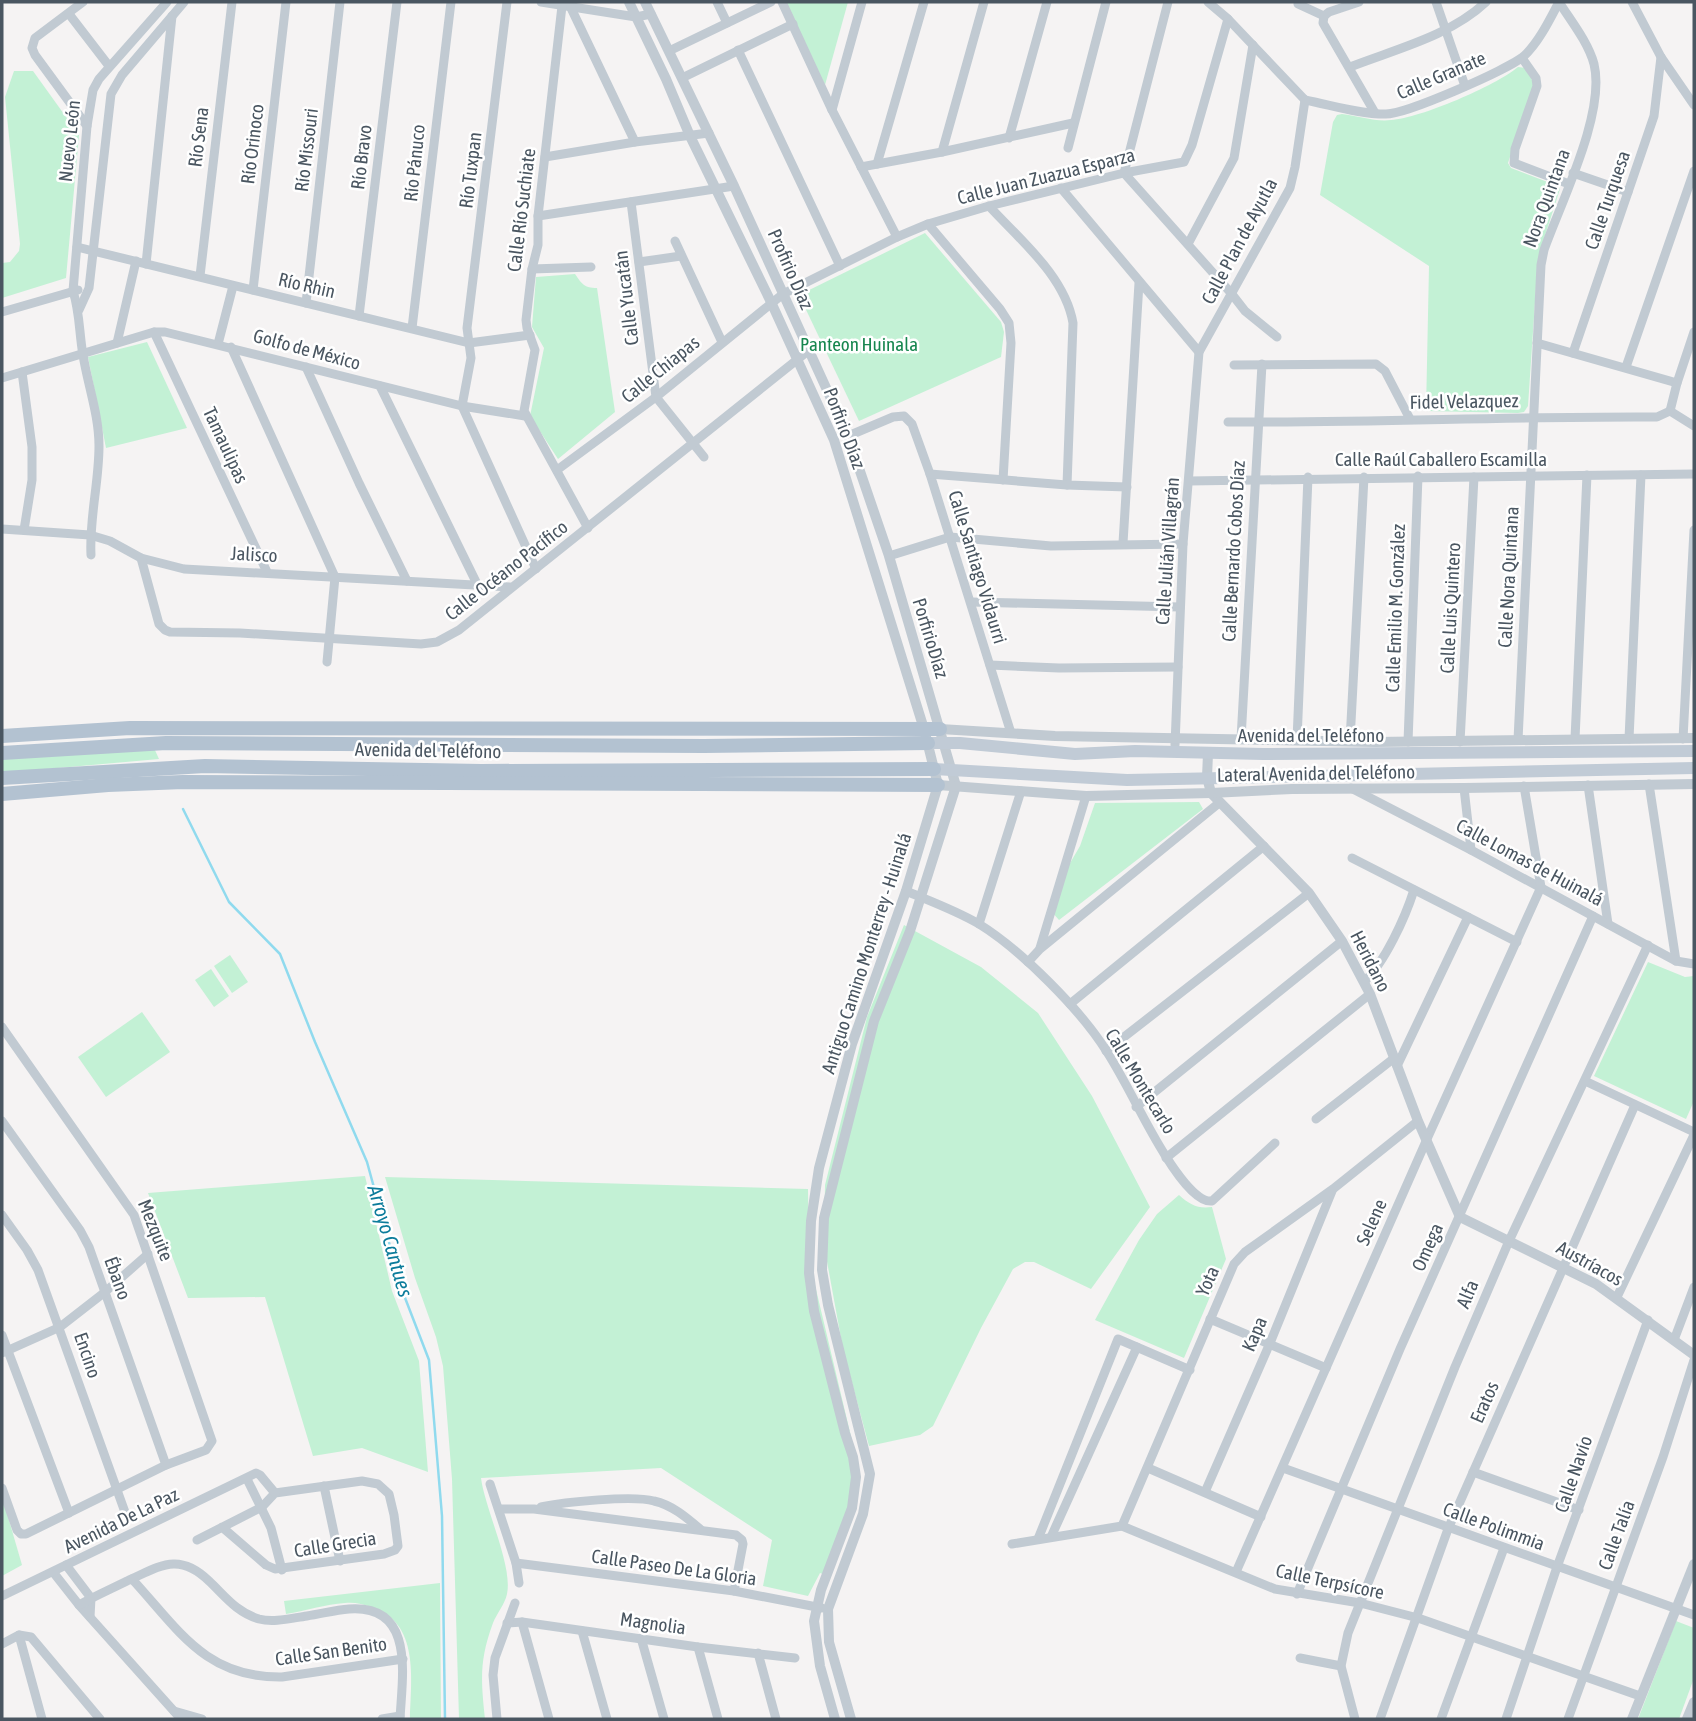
<svg xmlns="http://www.w3.org/2000/svg" width="1696" height="1721" font-family="'Asap Condensed',sans-serif">
	<rect width="100%" height="100%" fill="#f5f3f3"/>
	<!-- green -->
	<g fill="#c3f1d5">
		<path d="M786 2H848L825 85Z"/>
		<path d="M1518 67 1527 68 1534 85 1508 163 1511 168 1558 186 1560 189 1541 248 1537 272 1528 406 1524 412 1518 413 1426 411 1429 266 1320 195 1333 122 1337 115 1342 114C1358 116 1376 122 1391 120 1421 118 1495 86 1518 67Z"/>
		<path d="M14 71H33L79 135 66 278 2 298V263L10 262 19 251 20 244 5 97Z"/>
		<path d="M925 233 1001 322 1004 332 1001 357 859 421 799 295Z"/>
		<path d="M575 274C582 284 584 288 597 288L615 412 558 459 530 416 544 348 532 327 536 277Z"/>
		<path d="M147 342 187 428 106 448 88 357Z"/>
		<path d="M154 748 159 759 2 773V759Z"/>
		<path d="M1199 802 1203 809 1059 920 1052 912 1066 870 1080 846 1095 803Z"/>
		<path d="M904 925 981 967 1038 1013 1092 1096 1150 1207 1091 1289 1034 1262H1025L1013 1269 981 1328 933 1426 920 1435 869 1446 843 1349 824 1245 825 1185 867 1017Z"/>
		<path d="M230 955 248 982 232 993 214 966Z"/>
		<path d="M1648 962 1685 977 1694 976V1101L1686 1119 1594 1076Z"/>
		<path d="M211 969 229 996 214 1007 195 980Z"/>
		<path d="M142 1012 170 1052 106 1097 78 1057Z"/>
		<path d="M365 1176 392 1291 419 1361 428 1472 362 1448 313 1456 265 1297 188 1298 148 1193Z"/>
		<path d="M385 1177 808 1189 809 1260 859 1470 828 1576 820 1573 808 1596 763 1586 772 1540 661 1468 481 1478C485 1509 513 1566 507 1594 505 1604 497 1613 493 1623 479 1661 481 1680 485 1719H459L452 1479 443 1366 436 1337 415 1278Z"/>
		<path d="M1179 1195C1190 1205 1198 1209 1212 1207L1226 1259 1184 1358 1095 1320 1139 1240 1157 1214Z"/>
		<path d="M2 1496 22 1565 2 1576Z"/>
		<path d="M440 1583 441 1719H410C411 1679 420 1622 371 1607 363 1604 354 1602 345 1603 326 1604 305 1611 286 1614L284 1601Z"/>
		<path d="M1676 1621 1694 1628V1678L1679 1719H1638Z"/>
	</g>
	<g fill="none" stroke-linecap="round" stroke-linejoin="round">
		<!-- stream -->
		<path stroke="#90daee" stroke-width="2.5" d="M183 809 229 902 280 954 315 1042 367 1162 402 1290 429 1360 442 1516 445 1719"/>
		<!-- minor -->
		<g stroke="#c1cad2" stroke-width="9">
			<path d="M83 2 35 38 32 48 35 55 87 126"/>
			<path d="M507 2 467 328 471 358 462 406 536 569"/>
			<path d="M541 2 636 17 651 14"/>
			<path d="M717 2 727 23"/>
			<path d="M782 2 832 110 897 237"/>
			<path d="M1168 2 1124 173 1231 293 1245 311 1277 337"/>
			<path d="M1208 2 1228 19 1305 100"/>
			<path d="M1436 2 1465 86"/>
			<path d="M1632 2 1661 57 1694 105"/>
			<path d="M1298 4 1324 16"/>
			<path d="M562 6 538 216V245L532 269 526 320 527 328 535 350 524 411 588 528"/>
			<path d="M571 8 635 142"/>
			<path d="M69 14 109 66"/>
			<path d="M1324 16 1323 23 1375 113"/>
			<path d="M1324 16 1329 12 1359 2"/>
			<path d="M738 50 840 266"/>
			<path d="M669 51 771 2"/>
			<path d="M1522 58 1536 78 1537 86 1515 149 1514 163 1569 184"/>
			<path d="M1350 67C1396 49 1450 36 1486 2"/>
			<path d="M682 78 793 24"/>
			<path d="M1305 100C1331 105 1359 114 1385 114 1405 115 1509 69 1524 56 1539 42 1550 19 1559 2"/>
			<path d="M832 110 862 2"/>
			<path d="M1009 138 1047 2"/>
			<path d="M1068 148 1106 2"/>
			<path d="M942 152 984 2"/>
			<path d="M545 157 635 142 709 133"/>
			<path d="M877 164 924 2"/>
			<path d="M861 167 942 152 1073 123"/>
			<path d="M1573 173 1628 192"/>
			<path d="M1061 188 1199 352"/>
			<path d="M631 202 656 397 704 457"/>
			<path d="M989 206C1020 240 1065 276 1073 323L1067 485"/>
			<path d="M538 216 734 186"/>
			<path d="M928 224 1000 309 1009 323 1011 343 1003 480"/>
			<path d="M675 241 722 342"/>
			<path d="M1188 244 1234 158 1253 45"/>
			<path d="M77 247 469 343 530 335"/>
			<path d="M639 262 681 256"/>
			<path d="M146 264 172 16"/>
			<path d="M532 269 591 267"/>
			<path d="M200 276 232 2"/>
			<path d="M253 290 286 2"/>
			<path d="M306 303 340 2"/>
			<path d="M79 310 89 288 111 94 122 75 184 2"/>
			<path d="M2 312 78 290"/>
			<path d="M359 316 397 2"/>
			<path d="M412 328 451 2"/>
			<path d="M154 332 267 572"/>
			<path d="M117 343 136 261"/>
			<path d="M1537 343 1677 383"/>
			<path d="M218 344 233 286"/>
			<path d="M231 347 335 577 327 662"/>
			<path d="M1573 353 1654 116 1661 57"/>
			<path d="M1234 365 1376 364 1385 371 1410 419"/>
			<path d="M306 367 359 483 407 581"/>
			<path d="M1626 367 1694 171"/>
			<path d="M22 372 32 447V480L24 530"/>
			<path d="M2 378 154 332H165L462 406 525 416"/>
			<path d="M380 386 478 586"/>
			<path d="M1670 411 1677 383 1694 332"/>
			<path d="M1670 411 1694 426"/>
			<path d="M1228 422C1371 423 1514 416 1657 417L1670 411"/>
			<path d="M848 436 893 417 904 416 912 424 930 474 1011 733"/>
			<path d="M557 470 656 397 783 294 897 237 928 224 989 206 1124 173 1184 162 1192 145 1228 19"/>
			<path d="M930 474 1067 485 1127 487"/>
			<path d="M1189 481 1694 474"/>
			<path d="M2 529 90 535 110 541 141 558 184 569 510 587"/>
			<path d="M1123 543 1139 283"/>
			<path d="M91 555C89 519 99 483 99 446 99 415 88 386 83 355 79 333 80 313 73 291L87 126 93 90 99 79 167 2"/>
			<path d="M889 556 950 537 1051 546 1183 544"/>
			<path d="M141 558 159 624 165 630 170 632 240 633 421 644 437 642 459 630 808 351"/>
			<path d="M971 602 1180 607"/>
			<path d="M990 665 1059 668 1178 667"/>
			<path d="M1241 739 1262 364"/>
			<path d="M1575 739 1587 475"/>
			<path d="M1629 739 1641 475"/>
			<path d="M1683 739 1694 530"/>
			<path d="M1297 740 1308 477"/>
			<path d="M1518 740 1541 265 1544 250C1561 202 1606 113 1594 64 1588 42 1571 21 1559 2"/>
			<path d="M1350 741 1364 477"/>
			<path d="M1408 742 1418 476"/>
			<path d="M1460 742 1474 477"/>
			<path d="M1175 745 1183 544 1199 352 1290 188 1295 167 1305 100"/>
			<path d="M1649 784 1676 961"/>
			<path d="M1588 785 1608 924"/>
			<path d="M1351 788 1471 850 1663 954 1676 961 1694 964"/>
			<path d="M1464 788 1471 850"/>
			<path d="M1352 858 1517 942"/>
			<path d="M906 891C930 901 957 911 979 924 1021 950 1081 1010 1107 1052 1128 1085 1144 1122 1165 1155 1173 1168 1196 1203 1212 1201L1275 1143"/>
			<path d="M979 924 1021 791"/>
			<path d="M1040 948 1086 796"/>
			<path d="M1028 962 1040 949 1219 803"/>
			<path d="M1364 982C1385 962 1405 918 1414 890"/>
			<path d="M1070 1004 1264 846"/>
			<path d="M2 1027 134 1215 212 1441 206 1450 166 1465 26 1534H21L17 1530 2 1488"/>
			<path d="M1106 1051 1309 893"/>
			<path d="M1397 1066 1468 917"/>
			<path d="M1585 1081 1694 1132"/>
			<path d="M1136 1107 1342 941"/>
			<path d="M1316 1119 1393 1059"/>
			<path d="M2 1121 80 1230 89 1247 166 1465"/>
			<path d="M1166 1158 1370 994"/>
			<path d="M2 1215 27 1250 38 1270 126 1515"/>
			<path d="M1617 1297 1694 1135"/>
			<path d="M1210 1319 1326 1368"/>
			<path d="M2 1335 69 1513"/>
			<path d="M1674 1340 1694 1287"/>
			<path d="M2 1353 60 1327 105 1292 148 1254"/>
			<path d="M1148 1468 1261 1517"/>
			<path d="M1283 1468 1694 1615"/>
			<path d="M1473 1472 1579 1510"/>
			<path d="M247 1479 271 1528 282 1570"/>
			<path d="M490 1484 516 1563 519 1583"/>
			<path d="M324 1486 340 1561"/>
			<path d="M1205 1492 1270 1343 1332 1191"/>
			<path d="M541 1507C564 1502 633 1495 654 1501 672 1505 686 1517 700 1529"/>
			<path d="M499 1509H534L736 1535 742 1540 743 1544 734 1591"/>
			<path d="M1122 1526 1234 1264 1245 1252 1333 1189 1418 1121"/>
			<path d="M1051 1537 1137 1347"/>
			<path d="M1038 1539 1118 1339 1190 1370"/>
			<path d="M197 1540 262 1507 275 1493 362 1481 378 1484 389 1494 394 1515 398 1546 395 1550 384 1554 275 1569 266 1565 222 1527"/>
			<path d="M1012 1544 1122 1526 1275 1589 1360 1603 1418 1618 1640 1696"/>
			<path d="M516 1563 734 1591 822 1608"/>
			<path d="M66 1565 91 1598 90 1617"/>
			<path d="M53 1572 79 1605 181 1719"/>
			<path d="M1236 1572 1427 1139 1541 887 1524 786"/>
			<path d="M132 1579C179 1630 205 1678 282 1677L403 1659"/>
			<path d="M1297 1594 1400 1349 1593 916"/>
			<path d="M2 1596 256 1473 260 1475 275 1493"/>
			<path d="M79 1605C95 1596 111 1589 127 1581 159 1567 178 1551 209 1581 225 1596 236 1612 259 1619 274 1623 292 1618 307 1616 321 1614 335 1610 349 1609 416 1604 402 1677 400 1719"/>
			<path d="M522 1622 549 1719"/>
			<path d="M507 1623 522 1622 698 1647 795 1658"/>
			<path d="M582 1631 607 1719"/>
			<path d="M19 1635 42 1719"/>
			<path d="M641 1638 664 1719"/>
			<path d="M2 1644 19 1635 31 1637 100 1719"/>
			<path d="M698 1647 718 1719"/>
			<path d="M758 1653 776 1719"/>
			<path d="M1300 1658 1341 1666"/>
			<path d="M174 1711 202 1719"/>
			<path d="M382 1719 400 1716"/>
			<path d="M497 1719 493 1675 495 1658 515 1603"/>
			<path d="M1355 1719 1341 1666 1348 1633 1455 1367 1509 1241 1648 945"/>
			<path d="M1380 1719 1448 1529 1635 1105"/>
			<path d="M1441 1719 1504 1548"/>
			<path d="M1506 1719 1557 1567 1648 1320"/>
			<path d="M1568 1719 1663 1457 1694 1360"/>
		</g>
		<!-- tertiary -->
		<g stroke="#c1cad2" stroke-width="10">
			<path d="M629 2 666 79 690 136 771 302 834 440 924 729 938 785 906 891 852 1044 819 1168 811 1221 809 1273 814 1311 845 1433 853 1457 856 1477 852 1508 821 1590 814 1621 820 1666 835 1719"/>
			<path d="M645 2 734 186 848 436 889 556 956 786 910 931 874 1021 824 1218 822 1270 828 1305 870 1474 863 1514 828 1609 829 1642 851 1719"/>
			<path d="M940 729 1055 736 1375 742 1694 738"/>
			<path d="M1208 754 1207 777 1211 793 1309 893 1342 941 1370 994 1418 1121 1460 1217 1596 1284 1694 1355"/>
			<path d="M938 785 1086 796 1211 793 1292 789 1464 788 1694 784"/>
			<path d="M1632 1719 1694 1564"/>
			<path d="M1687 1719 1694 1702"/>
		</g>
		<!-- secondary -->
		<g stroke="#c1cbd6" stroke-width="12">
			<path d="M928 743H960L1075 754 1135 751 1263 754 1694 751"/>
			<path d="M934 769 1127 780 1694 768"/>
		</g>
		<!-- primary -->
		<g stroke="#b3c2d1" stroke-width="14">
			<path d="M2 736 130 728 940 729"/>
			<path d="M2 753 166 743 704 746 928 743"/>
			<path d="M2 778 205 766 481 771 934 769"/>
			<path d="M2 794 108 785 183 782 938 785"/>
		</g>
	</g>
	<g text-anchor="middle" stroke-width="5" stroke-linejoin="round" paint-order="stroke">
		<!-- street labels -->
		<g font-size="19" fill="#4a5661" stroke="#fff">
			<text transform="translate(1441 75) rotate(-23)" y="7">Calle Granate</text>
			<text transform="translate(198 137) rotate(-83)" y="7">Río Sena</text>
			<text transform="translate(69 141) rotate(-84)" y="7">Nuevo León</text>
			<text transform="translate(252 144) rotate(-83)" y="7">Río Orinoco</text>
			<text transform="translate(306 150) rotate(-83)" y="7">Río Missouri</text>
			<text transform="translate(361 157) rotate(-83)" y="7">Río Bravo</text>
			<text transform="translate(414 163) rotate(-84)" y="7">Río Pánuco</text>
			<text transform="translate(470 170) rotate(-83)" y="7">Río Tuxpan</text>
			<text transform="translate(1046 176) rotate(-14)" y="7">Calle Juan Zuazua Esparza</text>
			<text transform="translate(1546 198) rotate(-70)" y="7">Nora Quintana</text>
			<text transform="translate(1607 200) rotate(-71)" y="7">Calle Turquesa</text>
			<text transform="translate(521 210) rotate(-83)" y="7">Calle Río Suchiate</text>
			<text transform="translate(1239 241) rotate(-62)" y="7">Calle Plan de Ayutla</text>
			<text transform="translate(791 269) rotate(66)" y="7">Profirio Díaz</text>
			<text transform="translate(307 285) rotate(13)" y="7">Río Rhin</text>
			<text transform="translate(626 298) rotate(-97)" y="7">Calle Yucatán</text>
			<text transform="translate(307 349) rotate(15)" y="7">Golfo de México</text>
			<text transform="translate(660 369) rotate(-39)" y="7">Calle Chiapas</text>
			<text transform="translate(1464 401) rotate(-1)" y="7">Fidel Velazquez</text>
			<text transform="translate(845 428) rotate(69)" y="7">Porfirio Díaz</text>
			<text transform="translate(226 445) rotate(65)" y="7">Tamaulipas</text>
			<text x="1441" y="466">Calle Raúl Caballero Escamilla</text>
			<text transform="translate(1167 551) rotate(-86)" y="7">Calle Julián Villagrán</text>
			<text transform="translate(1233 551) rotate(-87)" y="7">Calle Bernardo Cobos Díaz</text>
			<text transform="translate(254 554) rotate(3)" y="7">Jalisco</text>
			<text transform="translate(978 567) rotate(73)" y="7">Calle Santiago Vidaurri</text>
			<text transform="translate(506 570) rotate(-38)" y="7">Calle Océano Pacífico</text>
			<text transform="translate(1508 577) rotate(-87)" y="7">Calle Nora Quintana</text>
			<text transform="translate(1395 608) rotate(-88)" y="7">Calle Emilio M. González</text>
			<text transform="translate(1450 608) rotate(-87)" y="7">Calle Luis Quintero</text>
			<text transform="translate(931 638) rotate(73)" y="7">PorfirioDíaz</text>
			<text x="1311" y="742">Avenida del Teléfono</text>
			<text transform="translate(428 750) rotate(1)" y="7">Avenida del Teléfono</text>
			<text transform="translate(1316 773) rotate(-1)" y="7">Lateral Avenida del Teléfono</text>
			<text transform="translate(1530 862) rotate(28)" y="7">Calle Lomas de Huinalá</text>
			<text transform="translate(866 953) rotate(-72)" y="7">Antiguo Camino Monterrey - Huinalá</text>
			<text transform="translate(1371 961) rotate(63)" y="7">Heridano</text>
			<text transform="translate(1141 1081) rotate(59)" y="7">Calle Montecarlo</text>
			<text transform="translate(1371 1222) rotate(-66)" y="7">Selene</text>
			<text transform="translate(156 1230) rotate(68)" y="7">Mezquite</text>
			<text transform="translate(1427 1247) rotate(-66)" y="7">Omega</text>
			<text transform="translate(1590 1263) rotate(29)" y="7">Austríacos</text>
			<text transform="translate(118 1278) rotate(70)" y="7">Ébano</text>
			<text transform="translate(1207 1281) rotate(-66)" y="7">Yota</text>
			<text transform="translate(1467 1294) rotate(-67)" y="7">Alfa</text>
			<text transform="translate(1254 1334) rotate(-67)" y="7">Kapa</text>
			<text transform="translate(88 1355) rotate(71)" y="7">Encino</text>
			<text transform="translate(1484 1402) rotate(-66)" y="7">Eratos</text>
			<text transform="translate(1573 1474) rotate(-71)" y="7">Calle Navío</text>
			<text transform="translate(121 1520) rotate(-26)" y="7">Avenida De La Paz</text>
			<text transform="translate(1494 1526) rotate(20)" y="7">Calle Polimmia</text>
			<text transform="translate(1616 1535) rotate(-70)" y="7">Calle Talía</text>
			<text transform="translate(335 1544) rotate(-9)" y="7">Calle Grecia</text>
			<text transform="translate(674 1567) rotate(8)" y="7">Calle Paseo De La Gloria</text>
			<text transform="translate(1330 1581) rotate(12)" y="7">Calle Terpsícore</text>
			<text transform="translate(653 1623) rotate(8)" y="7">Magnolia</text>
			<text transform="translate(331 1651) rotate(-8)" y="7">Calle San Benito</text>
		</g>
		<!-- park labels -->
		<g font-size="19" fill="#17864f" stroke="#fff">
			<text x="859" y="351">Panteon Huinala</text>
		</g>
		<!-- water labels -->
		<g font-size="21" font-style="italic" fill="#0c7c9b" stroke="#fff">
			<text transform="translate(390 1241) rotate(74)" y="7">Arroyo Cantues</text>
		</g>
	</g>
	<!-- border -->
	<rect width="1696" height="1721" fill="none" stroke="#4a5661" stroke-width="7"/>
</svg>
